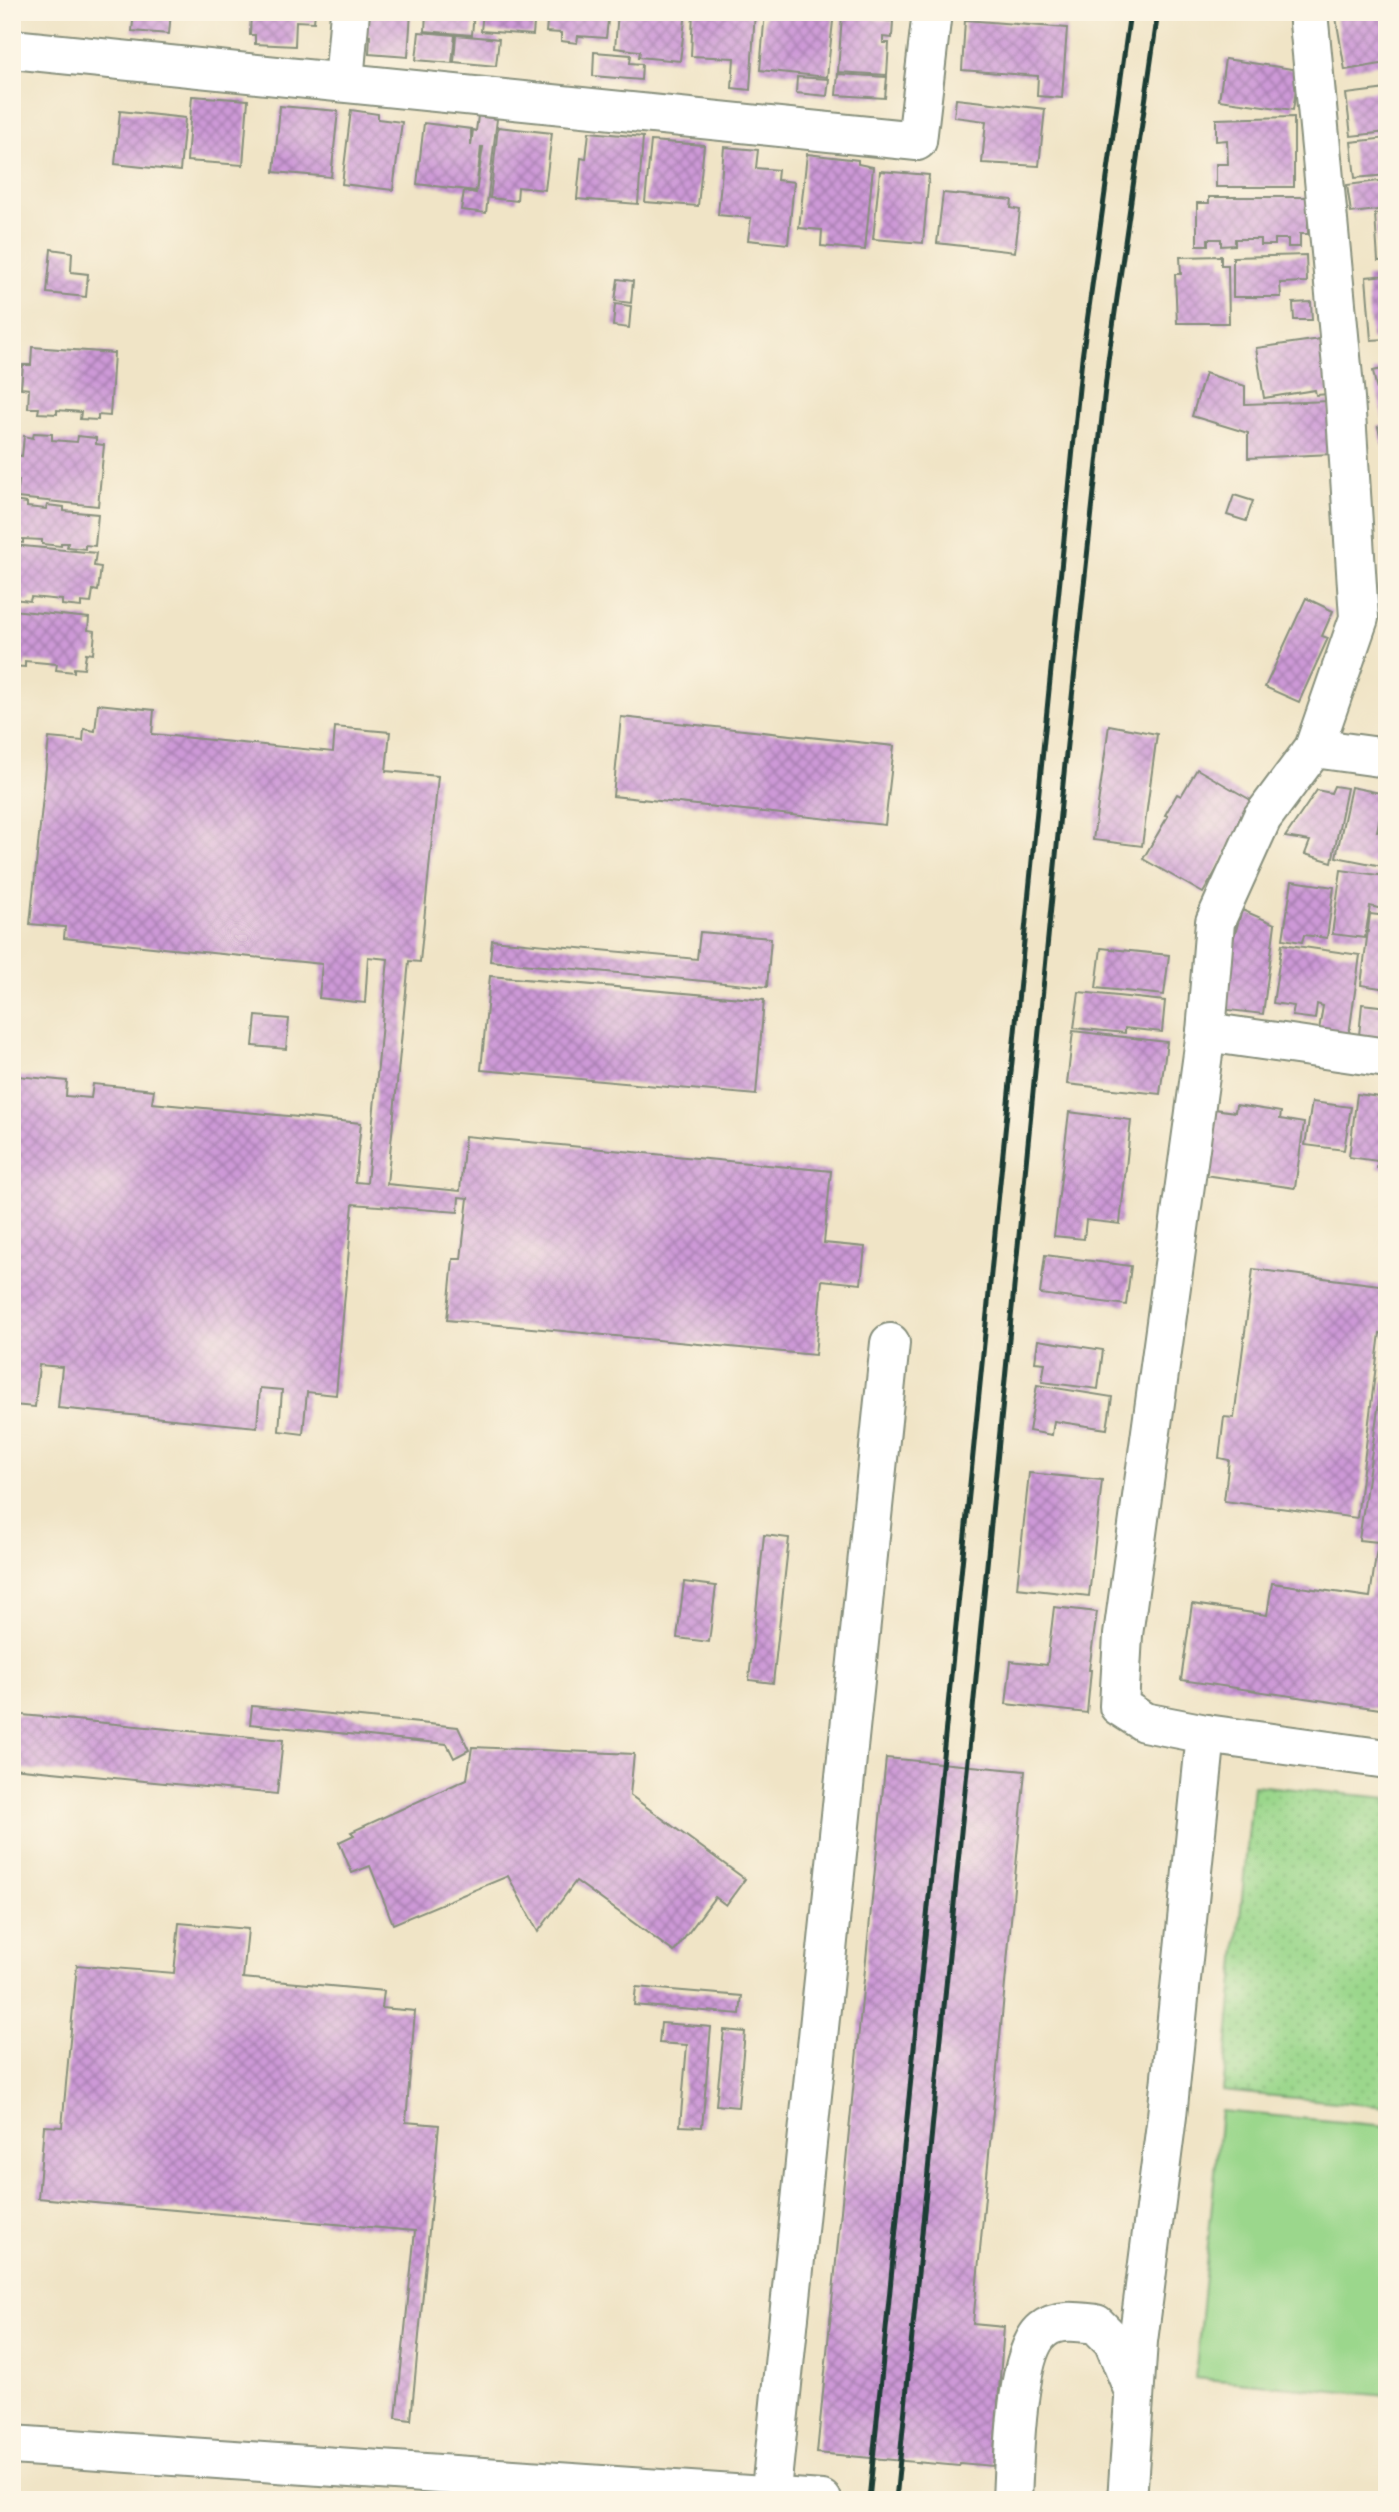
<svg xmlns="http://www.w3.org/2000/svg" width="1399" height="2512" font-family="'Balsamiq Sans',sans-serif">
	<defs>
		<pattern id="grass-dots" width="8" height="8" patternUnits="userSpaceOnUse" patternTransform="scale(1.75)"><rect width="8" height="8" fill="#9bd78c"/><path d="M2 2h.1M6 6h.1" fill="none" stroke="#85b979" stroke-width="1.8" stroke-linecap="round"/></pattern>
		<pattern id="building-cross-hatch" width="8" height="8" patternUnits="userSpaceOnUse" patternTransform="scale(1.75)"><rect width="8" height="8" fill="#cd99d7"/><path d="M0 0l8 8M0 8l8-8" fill="none" stroke="#a67eaf"/></pattern>
	</defs>
	<rect width="100%" height="100%" fill="#fcf5e5"/>
	<filter id="ink" filterUnits="userSpaceOnUse"><feTurbulence type="fractalNoise" baseFrequency=".0143" numOctaves="2"/><feDisplacementMap in="SourceGraphic" scale="14" xChannelSelector="R" yChannelSelector="G"/><feConvolveMatrix kernelMatrix="1 2 1 2 8 2 1 2 1" color-interpolation-filters="sRGB"/></filter>
	<filter id="wash" filterUnits="userSpaceOnUse"><feTurbulence type="fractalNoise" baseFrequency=".00686" numOctaves="4" result="noise"/><feDisplacementMap in="SourceGraphic" scale="28" xChannelSelector="R" yChannelSelector="G"/><feGaussianBlur stdDeviation="1.57" result="paint"/><feColorMatrix in="noise" values="0 0 0 0 0 0 0 0 0 0 0 0 0 0 0 0 0 1.4 0 .05"/><feComposite in="paint" operator="in"/></filter>
	<g filter="url(#wash)">
		<rect width="100%" height="100%" fill="#f0e4c6"/>
		<!-- grass -->
		<path fill="url(#grass-dots)" stroke="#5d8a60" stroke-width="2" d="M1253 1785 1387 1798V2107L1223 2091Z"/>
		<!-- pitch -->
		<path fill="#9bd78c" stroke="#5d8a60" stroke-width="2" d="M1221 2111 1387 2126V2396L1195 2378Z"/>
		<g id="blocks">
			<!-- building -->
			<g fill="url(#building-cross-hatch)">
				<path d="M134 12H171L169 34 132 31Z"/>
				<path d="M251 12H315L314 22 296 21 295 46 255 44V35H250Z"/>
				<path d="M363 12H411L408 57 369 54 370 35 362 34Z"/>
				<path d="M426 12H474L472 35 425 31Z"/>
				<path d="M483 12H535L533 35 481 31Z"/>
				<path d="M548 12H609L606 38 578 36 577 43 561 41V33L546 32Z"/>
				<path d="M618 12H686L680 61 639 57 640 51 615 48Z"/>
				<path d="M693 12H755L750 90 732 88 734 58 691 56Z"/>
				<path d="M765 12H834L827 77 760 70Z"/>
				<path d="M1335 12H1387V63L1345 70Z"/>
				<path d="M842 15 873 17V19L893 21 892 38 883 37V43H889L887 75 838 72Z"/>
				<path d="M965 20 1067 28 1062 98 1037 96 1038 76 962 70Z"/>
				<path d="M419 32 455 35 452 63 416 60Z"/>
				<path d="M456 35 499 39 496 66 454 62Z"/>
				<path d="M594 52 631 55 630 63 642 64 641 80 593 76Z"/>
				<path d="M1225 59 1299 70 1293 110 1219 100Z"/>
				<path d="M838 74 887 77 885 98 836 95Z"/>
				<path d="M797 77 829 79 827 96 796 93Z"/>
				<path d="M1387 89V132L1351 136 1346 94Z"/>
				<path d="M192 96 248 100 243 165 187 161Z"/>
				<path d="M956 99 1045 109 1039 166 982 163 986 121 954 117Z"/>
				<path d="M280 106 338 111 331 177 274 172Z"/>
				<path d="M351 110 378 114V119L402 122 393 190 342 184Z"/>
				<path d="M120 111 185 118 180 171 115 164Z"/>
				<path d="M12 112H17L14 143 12 142Z"/>
				<path d="M478 116 497 119 486 213 461 210 464 191 476 193 483 147H481L476 191 417 184 424 123 471 129V146L473 130 476 131Z"/>
				<path d="M1294 117V187H1216V164H1228L1227 140 1216 141V119Z"/>
				<path d="M498 127 552 133 545 190 518 187 517 201 490 198Z"/>
				<path d="M589 132 643 137 638 204 577 199 581 158 586 159Z"/>
				<path d="M1387 138V175L1355 178 1351 142Z"/>
				<path d="M651 141 704 145 698 206 645 202Z"/>
				<path d="M724 147 758 150 756 168 778 170 777 180 794 182 788 244 748 240 751 218 718 215Z"/>
				<path d="M807 154 858 160V164L873 167 865 250 821 246 822 230 799 228Z"/>
				<path d="M880 171 929 175 923 243 873 239Z"/>
				<path d="M1387 180V209L1351 213 1347 185Z"/>
				<path d="M943 193 1012 200 1011 208 1020 210 1015 252 937 243Z"/>
				<path d="M1209 197H1308V234H1300V247H1288V239H1275V245H1261V239H1235V245L1221 246V239H1208V245H1197V203H1209Z"/>
				<path d="M1387 213V261H1378L1375 214Z"/>
				<path d="M51 249 72 252 71 272 88 274 86 297 47 293Z"/>
				<path d="M1306 255 1307 282 1280 283 1281 297H1233V257Z"/>
				<path d="M1221 256V265H1228L1229 323H1177L1175 274H1181L1180 257Z"/>
				<path d="M1387 275V339L1371 340 1366 277Z"/>
				<path d="M618 279 633 281 631 303 615 301Z"/>
				<path d="M1311 302 1312 320H1294L1293 303Z"/>
				<path d="M615 304 631 306 629 328 613 326Z"/>
				<path d="M1321 339 1329 394 1316 395 1315 390 1264 398 1256 348Z"/>
				<path d="M32 347 114 353 110 416 98 415V420L80 419 81 412 57 410V414L38 413 39 408H28L29 389 21 388 23 365H31Z"/>
				<path d="M1387 368V419L1383 420 1373 371Z"/>
				<path d="M1205 373 1245 386V404L1330 401 1332 454 1248 458V433L1192 416Z"/>
				<path d="M1387 424V458H1386L1378 427Z"/>
				<path d="M34 433 52 434V440L77 442 78 436 96 438V444L104 445 98 506 17 498 19 480 12 479 15 455 22 456 24 436 33 438Z"/>
				<path d="M1234 495 1253 501 1246 521 1227 515Z"/>
				<path d="M12 501 27 503V507L46 509 47 505 64 507V511L98 514 95 546 85 545V549L67 547 68 543H61V546L42 544V540L23 539V543L12 542Z"/>
				<path d="M12 545 96 553 94 566 101 567 98 591 93 590 91 603 81 602V607L62 605V600L31 597 30 601 13 599Z"/>
				<path d="M1306 598 1333 611 1322 636 1328 638 1299 702 1265 687Z"/>
				<path d="M12 610 89 618 88 630 95 631 93 654 86 653 84 669 74 668V672L56 670 57 664 25 661V667L12 666Z"/>
				<path d="M98 704 154 710 152 734 333 752 335 727 390 732 386 771 438 776 420 962 409 961 387 1184 460 1191 465 1136 831 1171 824 1243 865 1247 861 1284 822 1280 815 1355 447 1320 453 1259H461L468 1198 459 1197 458 1212 353 1204 336 1395 307 1392 303 1434 279 1431 282 1390 260 1388 257 1427 58 1408 62 1367 39 1365 35 1407 13 1405 16 1366 12 1365V1091H17L18 1076 67 1081 66 1096 91 1098 93 1084 154 1090 152 1103 361 1123 355 1182 367 1183 388 959 368 957 365 1003 319 998 322 964 64 938 65 927 30 924 49 738 83 741 84 729 95 731Z"/>
				<path d="M621 717 894 746 885 825 613 796Z"/>
				<path d="M1109 725 1157 734 1142 846 1093 840Z"/>
				<path d="M1197 769 1256 803 1203 893 1143 859 1168 816 1165 815 1177 794 1181 796Z"/>
				<path d="M1334 786 1347 788 1332 862 1305 854 1310 841 1285 837 1317 790 1331 793Z"/>
				<path d="M1351 787 1385 794 1377 831 1387 833V867L1336 857Z"/>
				<path d="M1341 870 1386 876 1382 909 1370 906 1365 938 1332 934Z"/>
				<path d="M1292 881 1334 887 1327 938 1304 935 1302 942 1283 939Z"/>
				<path d="M1242 910 1275 924 1263 1014 1220 1009 1233 940Z"/>
				<path d="M1370 914 1387 916V989L1361 985Z"/>
				<path d="M700 932 771 938 767 987 490 961 492 940 697 959Z"/>
				<path d="M1282 944 1360 955 1349 1035 1319 1030 1323 1006 1317 1004 1315 1019 1292 1016 1294 1006 1273 1003Z"/>
				<path d="M1101 948 1169 955 1164 995 1096 988Z"/>
				<path d="M490 976 764 1000 756 1095 481 1070Z"/>
				<path d="M1079 992 1165 1001 1162 1032 1125 1028V1033L1074 1028Z"/>
				<path d="M1362 1004 1387 1007V1039L1359 1036Z"/>
				<path d="M256 1016 289 1019 286 1049 253 1046Z"/>
				<path d="M1073 1031 1167 1042 1160 1094 1067 1084Z"/>
				<path d="M1357 1094 1387 1098V1170L1377 1168 1378 1161 1349 1157Z"/>
				<path d="M1312 1102 1351 1107 1344 1150 1305 1145Z"/>
				<path d="M1236 1105 1281 1112 1280 1119 1304 1123 1295 1188 1204 1175 1214 1109 1235 1112Z"/>
				<path d="M1069 1112 1131 1120 1120 1224 1086 1220 1084 1239 1054 1236Z"/>
				<path d="M1045 1255 1131 1266 1126 1305 1040 1294Z"/>
				<path d="M1253 1269 1387 1286V1334L1380 1333 1357 1518 1224 1501 1229 1460 1219 1458 1224 1417 1234 1418Z"/>
				<path d="M1038 1340 1103 1350 1098 1389 1042 1382 1045 1363 1035 1362Z"/>
				<path d="M1382 1381 1387 1382V1710L1181 1680 1192 1604 1267 1615 1272 1583 1370 1597 1378 1542 1359 1540Z"/>
				<path d="M1037 1385 1112 1397 1107 1429 1054 1421 1052 1435 1029 1431Z"/>
				<path d="M1029 1473 1102 1480 1089 1596 1017 1588Z"/>
				<path d="M764 1535 789 1538 773 1683 749 1680Z"/>
				<path d="M684 1582 716 1586 709 1642 677 1638Z"/>
				<path d="M1054 1607 1097 1612 1089 1670H1091L1087 1713 1006 1704 1011 1661 1047 1665Z"/>
				<path d="M252 1706 458 1727 469 1750 454 1758 447 1744 250 1724Z"/>
				<path d="M12 1714 283 1740 277 1794 12 1768Z"/>
				<path d="M472 1747 634 1754 630 1795 745 1879 726 1905 715 1897 674 1952 576 1881 538 1932 508 1876 393 1924 370 1866 352 1873 339 1842 354 1835 351 1832 467 1779Z"/>
				<path d="M886 1758 1025 1771 973 2324 1004 2327 993 2466 960 2463 959 2466 817 2453Z"/>
				<path d="M179 1923 248 1929 243 1978 384 1991 382 2008 415 2011 406 2122 439 2125 411 2420 396 2418 415 2231 38 2198 44 2126 62 2127 77 1965 174 1973Z"/>
				<path d="M636 1987 742 1996 740 2014 634 2005Z"/>
				<path d="M661 2023 711 2027 702 2127 680 2126 687 2045 659 2043Z"/>
				<path d="M724 2030 745 2032 738 2107 716 2105Z"/>
			</g>
		</g>
	</g>
	<g filter="url(#ink)">
		<use href="#blocks" fill-opacity="0" stroke="#88907d" stroke-width="2"/>
		<g fill="none" stroke-linecap="round" stroke-linejoin="round">
			<!-- minor casing -->
			<g stroke="#88907d" stroke-width="42">
				<g id="minor">
					<path d="M1308 12 1345 398 1359 618 1314 748 1262 818 1215 922 1206 1032 1123 1635 1119 1706 1144 1722 1206 1734 1387 1759"/>
					<path d="M12 49 917 141 932 12"/>
					<path d="M344 82 350 12"/>
					<path d="M1314 748 1387 758"/>
					<path d="M1206 1032 1387 1058"/>
					<path d="M12 2445 822 2500"/>
					<path d="M770 2500 890 1343"/>
					<path d="M1012 2500C1014 2463 1015 2352 1043 2330 1057 2318 1079 2322 1096 2324L1113 2341 1132 2387"/>
					<path d="M1127 2500 1138 2341 1167 2116 1206 1734"/>
				</g>
			</g>
			<!-- minor -->
			<use href="#minor" stroke="#fff" stroke-width="38"/>
			<!-- rail -->
			<g stroke="#1f3d34" stroke-width="5">
				<path d="M869 2500 1082 358 1130 12"/>
				<path d="M896 2500 1065 763 1108 361 1158 12"/>
			</g>
		</g>
	</g>
	<!-- margin -->
	<rect width="1399" height="2512" fill="none" stroke="#fcf5e5" stroke-width="42"/>
</svg>
